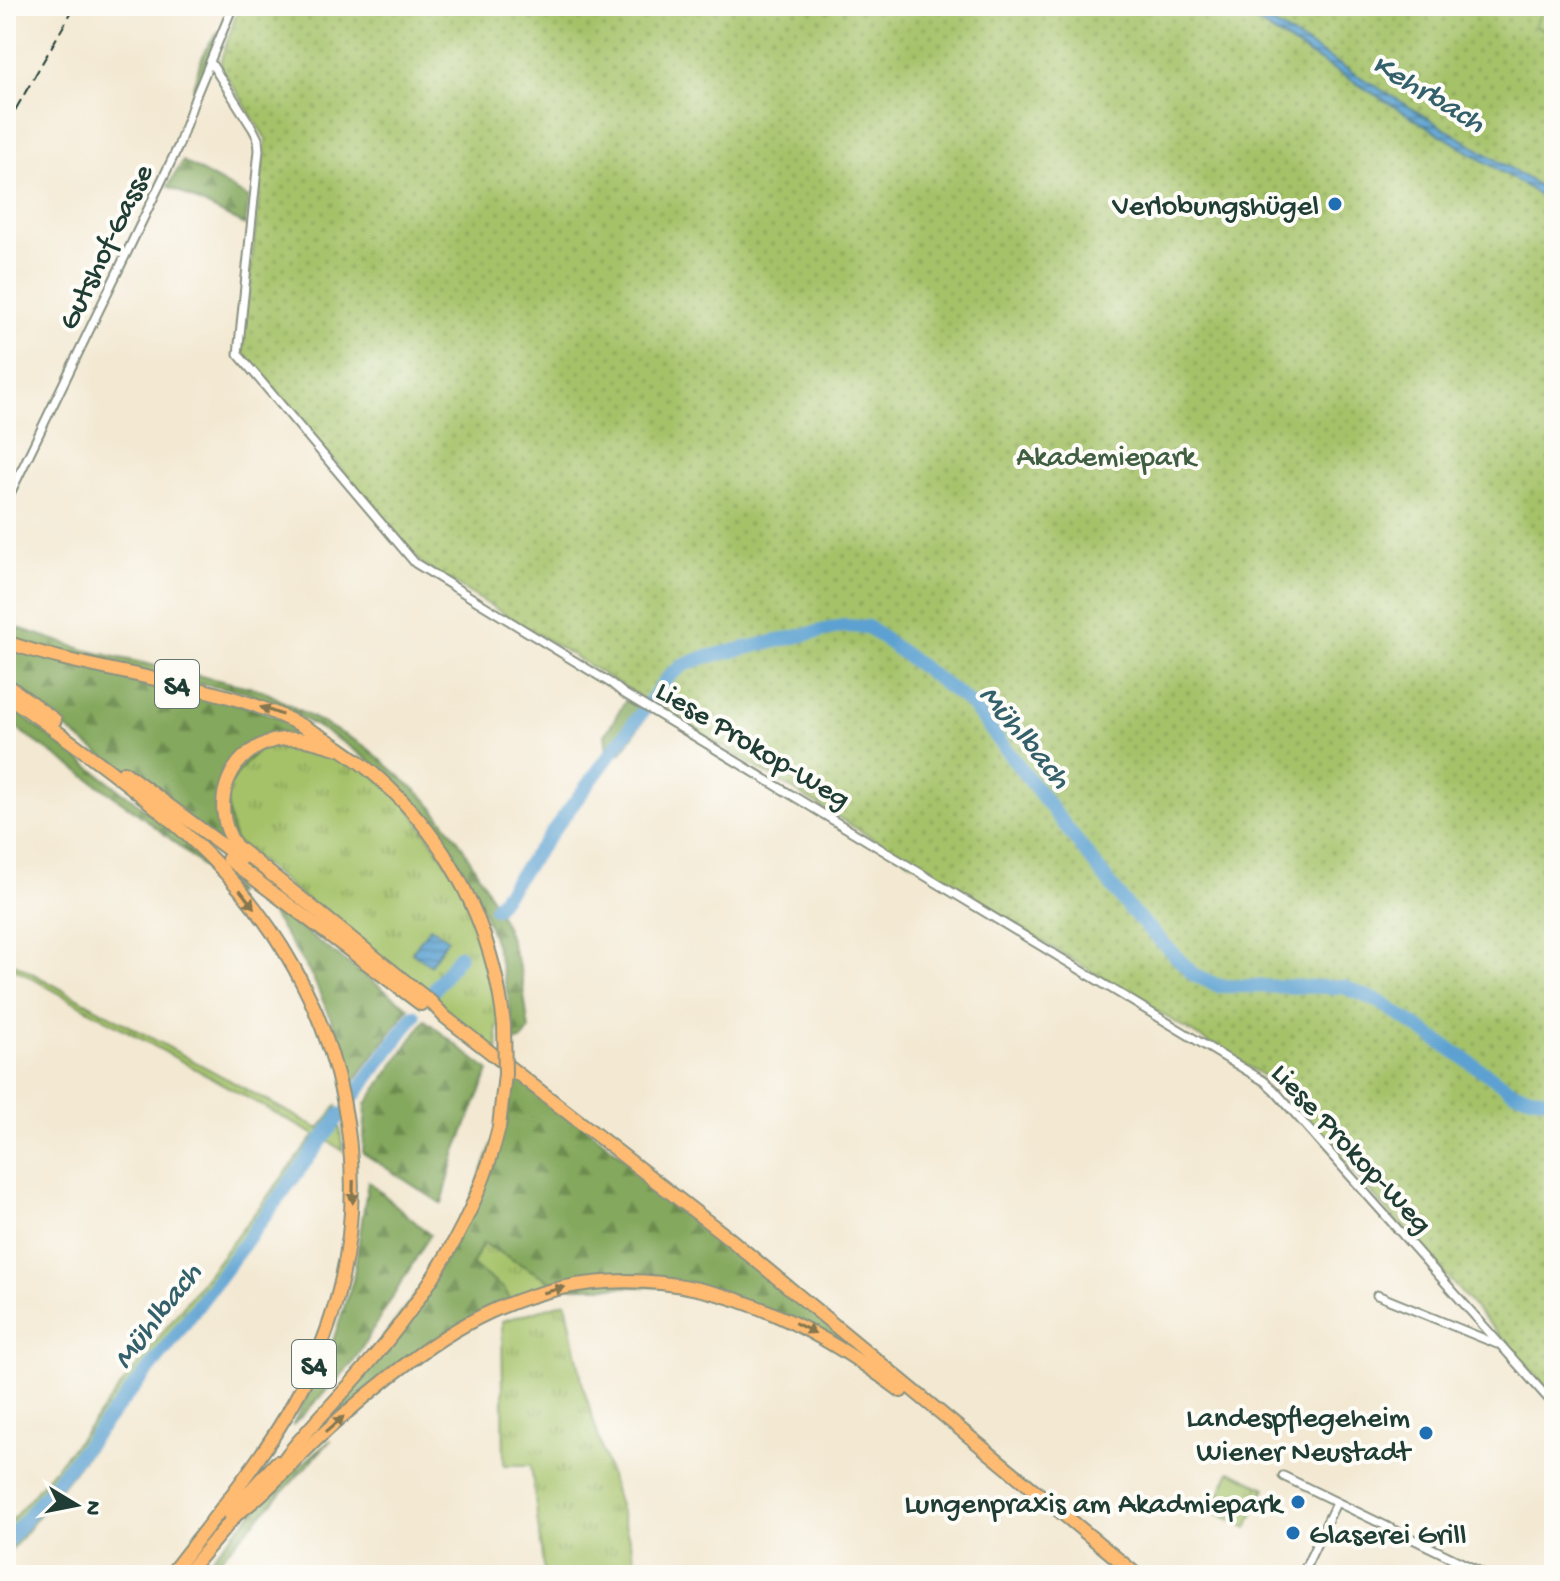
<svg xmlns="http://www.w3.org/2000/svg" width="1560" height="1581" font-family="'Gochi Hand',sans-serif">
	<defs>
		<pattern id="grass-tufts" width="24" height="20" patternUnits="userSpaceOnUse" patternTransform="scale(2)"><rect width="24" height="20" fill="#a5c269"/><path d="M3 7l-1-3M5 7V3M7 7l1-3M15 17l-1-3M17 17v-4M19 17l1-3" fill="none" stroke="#869f57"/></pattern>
		<pattern id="forest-firs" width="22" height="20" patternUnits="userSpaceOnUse" patternTransform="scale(2)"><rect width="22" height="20" fill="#84a85d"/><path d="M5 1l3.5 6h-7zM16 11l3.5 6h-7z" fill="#6b8a4e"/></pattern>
		<pattern id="park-dots" width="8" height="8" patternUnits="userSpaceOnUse" patternTransform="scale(2)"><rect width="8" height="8" fill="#a5c269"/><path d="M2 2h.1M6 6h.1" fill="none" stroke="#869f57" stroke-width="1.8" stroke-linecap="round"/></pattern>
		<pattern id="water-rules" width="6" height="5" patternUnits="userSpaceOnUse" patternTransform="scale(2)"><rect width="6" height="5" fill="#5ca1d1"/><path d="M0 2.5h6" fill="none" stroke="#4b84aa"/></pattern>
	</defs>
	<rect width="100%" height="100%" fill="#fdfcf7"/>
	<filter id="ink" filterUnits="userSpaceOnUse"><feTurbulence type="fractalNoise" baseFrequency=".0125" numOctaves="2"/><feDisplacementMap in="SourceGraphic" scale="16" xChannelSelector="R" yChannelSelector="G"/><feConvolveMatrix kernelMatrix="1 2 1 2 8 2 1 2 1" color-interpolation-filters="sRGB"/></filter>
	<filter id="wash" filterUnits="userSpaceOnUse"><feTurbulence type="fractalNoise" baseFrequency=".006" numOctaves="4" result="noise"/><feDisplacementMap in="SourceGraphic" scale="32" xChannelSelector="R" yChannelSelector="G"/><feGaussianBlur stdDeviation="1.8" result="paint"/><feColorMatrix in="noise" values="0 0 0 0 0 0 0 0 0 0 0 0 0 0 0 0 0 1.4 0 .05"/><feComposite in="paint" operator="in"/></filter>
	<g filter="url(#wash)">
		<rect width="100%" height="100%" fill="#f3e8d1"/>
		<!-- grass -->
		<g fill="url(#grass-tufts)" stroke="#62804e" stroke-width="2">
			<path d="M316 743 369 770 407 805 468 894 504 1025 497 1027 498 1057 231 838 225 785 263 745Z"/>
			<path d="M6 959 319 1129 337 1106 343 1151 328 1141 137 1391 6 1557V1527L95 1420 315 1135 6 964Z"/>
			<path d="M483 1243 561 1287 512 1302 472 1265Z"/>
			<path d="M566 1302 583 1386 640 1575H544L531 1465H504L502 1321Z"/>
			<path d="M1230 1471 1266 1488 1247 1528 1212 1511Z"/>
		</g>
		<!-- forest -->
		<g fill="url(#forest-firs)" stroke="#527248" stroke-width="2">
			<path d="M219 31 196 89 193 88C199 66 203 48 219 31Z"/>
			<path d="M183 161 249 198 245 225 168 186Z"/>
			<path d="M6 624 85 650 262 690 365 746 427 800 459 841 483 882 505 925 521 973 529 1030 522 1040 514 1041C500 896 432 785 301 718 291 713 276 710 267 704 261 700 257 695 247 692 232 688 215 687 200 684 135 671 68 660 6 636Z"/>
			<path d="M6 642 187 686 306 727V741L256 749 223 793 236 846 218 842 6 684Z"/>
			<path d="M626 700 649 712 621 753 612 754 607 750 605 735Z"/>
			<path d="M6 704 181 836 237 892 232 896C168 827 83 776 6 721Z"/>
			<path d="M263 901 409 1008 351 1085 333 1023 313 978Z"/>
			<path d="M425 1020 489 1071 456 1151 442 1204 363 1153 366 1104Z"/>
			<path d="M513 1069 840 1330 833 1342 696 1287H561L483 1243 472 1265 504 1289 512 1302 465 1325 341 1418 331 1407 455 1241 499 1127H506Z"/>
			<path d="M368 1181 430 1235 352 1364 292 1426 328 1356 353 1280Z"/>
			<path d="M331 1440 205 1575H196C238 1528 280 1479 331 1440Z"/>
		</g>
		<!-- park -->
		<path fill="url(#park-dots)" stroke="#62804e" stroke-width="2" d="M239 6H1554V1396L1270 1080 422 564 241 351 266 139 221 67V60Z"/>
		<!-- pitch -->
		<path fill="#a5c269" stroke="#62804e" stroke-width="2" d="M1544 6H1554V34L1535 26Z"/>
		<!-- water -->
		<g fill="url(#water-rules)" stroke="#3e6f82" stroke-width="2">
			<path d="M1230 6H1244L1554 195V204Z"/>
			<path d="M430 927 448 939 430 965 412 952Z"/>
		</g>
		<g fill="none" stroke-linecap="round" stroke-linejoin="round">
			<!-- river -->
			<g stroke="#5ca1d1" stroke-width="14">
				<path d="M495 908 670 675 684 665 702 658 843 626 868 627 971 704 1128 907 1194 975 1219 986 1344 987 1380 1002 1514 1092 1554 1101"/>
				<path d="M433 991 459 956"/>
				<path d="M354 1096 414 1016"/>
				<path d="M6 1543 167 1347 341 1114"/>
			</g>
		</g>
	</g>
	<g filter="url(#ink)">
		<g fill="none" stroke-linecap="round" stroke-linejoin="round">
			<!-- minor casing -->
			<g stroke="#899282" stroke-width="11">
				<g id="minor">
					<path d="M211 63 253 129 258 139 259 150 238 354 415 563 612 684 623 693 1264 1081 1274 1090 1554 1405"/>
					<path d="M6 502 178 147 195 98 233 6"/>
					<path d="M1377 1295 1497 1344"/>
					<path d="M1283 1476 1487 1575"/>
					<path d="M1302 1575 1336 1503"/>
				</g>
			</g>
			<!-- trunk casing -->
			<g stroke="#899282" stroke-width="16">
				<g id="trunk">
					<path d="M6 642C81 668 160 676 236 699 386 745 487 869 504 1025"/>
					<path d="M6 684 55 720"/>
					<path d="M6 695C76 745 148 795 209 856 347 992 394 1194 310 1371 275 1445 220 1510 170 1575"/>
					<path d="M339 749C322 744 302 737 284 739 231 744 206 804 236 846L431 1002 445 1017 730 1239 1137 1575"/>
					<path d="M124 772 241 859"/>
					<path d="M228 859 421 1004"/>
					<path d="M275 1472C280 1466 284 1459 289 1453 312 1424 339 1398 363 1370 424 1299 477 1220 499 1127"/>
					<path d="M229 1513 277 1462"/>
					<path d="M237 1514C266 1493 290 1465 316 1440 348 1410 383 1381 418 1355 584 1233 749 1274 901 1391"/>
					<path d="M185 1575 241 1509"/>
				</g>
			</g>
			<!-- minor -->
			<use href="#minor" stroke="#fff" stroke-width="7"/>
			<!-- trunk -->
			<use href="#trunk" stroke="#ffbb71" stroke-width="12"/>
			<!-- rail -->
			<path stroke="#1f3d34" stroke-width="2" stroke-dasharray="12 6" stroke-linecap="butt" d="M6 126 75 6"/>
			<!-- trunk-bridge casing -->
			<g stroke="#899282" stroke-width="16" stroke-linecap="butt">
				<path id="trunk-bridge" d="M499 1127 505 1074 504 1025"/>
			</g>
			<!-- trunk-bridge -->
			<use href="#trunk-bridge" stroke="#ffbb71" stroke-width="12"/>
		</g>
		<!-- one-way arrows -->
		<defs><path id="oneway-solid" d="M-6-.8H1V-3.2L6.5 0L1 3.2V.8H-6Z" transform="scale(2)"/></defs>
		<g fill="#84764f">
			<use href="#oneway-solid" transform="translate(271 711) rotate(-160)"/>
			<use href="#oneway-solid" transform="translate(247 899) rotate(52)"/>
			<use href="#oneway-solid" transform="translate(353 1192) rotate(91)"/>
			<use href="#oneway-solid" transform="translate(554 1290) rotate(-15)"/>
			<use href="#oneway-solid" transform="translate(805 1328) rotate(27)"/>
			<use href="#oneway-solid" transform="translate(335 1424) rotate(-41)"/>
		</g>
	</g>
	<!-- markers -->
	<g fill="#1f6fb2" stroke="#fdfcf7" stroke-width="3">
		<circle cx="1335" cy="204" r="8"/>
		<circle cx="1426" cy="1433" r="8"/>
		<circle cx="1298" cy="1502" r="8"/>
		<circle cx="1293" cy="1533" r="8"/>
	</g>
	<g text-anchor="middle" stroke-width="8" stroke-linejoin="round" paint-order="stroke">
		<!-- shield labels -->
		<g fill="#fdfcf7" stroke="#62766e" stroke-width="2">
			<rect x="155" y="660" width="44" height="48" rx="6"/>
			<rect x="292" y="1340" width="44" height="48" rx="6"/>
		</g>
		<g font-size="28" font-weight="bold" fill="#1f3d34">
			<text x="177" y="694">S4</text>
			<text x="314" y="1374">S4</text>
		</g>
		<!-- poi labels -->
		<g font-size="30" fill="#1f3d34" stroke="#fdfcf7" text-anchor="end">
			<text x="1319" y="214">Verlobungshügel</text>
			<text x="1410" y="1426">Landespflegeheim<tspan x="1410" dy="34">Wiener Neustadt</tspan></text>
			<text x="1282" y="1512">Lungenpraxis am Akadmiepark</text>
			<text x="1309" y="1543" text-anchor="start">Glaserei Grill</text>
		</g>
		<!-- street labels -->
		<g font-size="30" fill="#1f3d34" stroke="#fdfcf7">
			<text transform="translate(104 246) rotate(-64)" y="10">Gutshof-Gasse</text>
			<text transform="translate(754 743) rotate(31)" y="10">Liese Prokop-Weg</text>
			<text transform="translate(1353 1147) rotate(47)" y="10">Liese Prokop-Weg</text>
		</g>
		<!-- park labels -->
		<g font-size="30" fill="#405e41" stroke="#fdfcf7">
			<text x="1106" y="465">Akademiepark</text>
		</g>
		<!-- water labels -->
		<g font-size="32" font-style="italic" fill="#34606b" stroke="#fdfcf7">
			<text transform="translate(1430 91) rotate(31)" y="11">Kehrbach</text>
			<text transform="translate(1027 735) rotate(50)" y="11">Mühlbach</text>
			<text transform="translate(155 1314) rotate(-52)" y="11">Mühlbach</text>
		</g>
	</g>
	<!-- margin -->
	<rect width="1560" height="1581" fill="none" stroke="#fdfcf7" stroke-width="32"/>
	<!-- north arrow -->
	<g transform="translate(76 1505) rotate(100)" stroke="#fdfcf7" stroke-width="6" paint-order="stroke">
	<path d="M0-6L14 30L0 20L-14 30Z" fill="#1f3d34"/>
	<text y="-12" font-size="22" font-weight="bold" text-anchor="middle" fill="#1f3d34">N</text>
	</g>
</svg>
